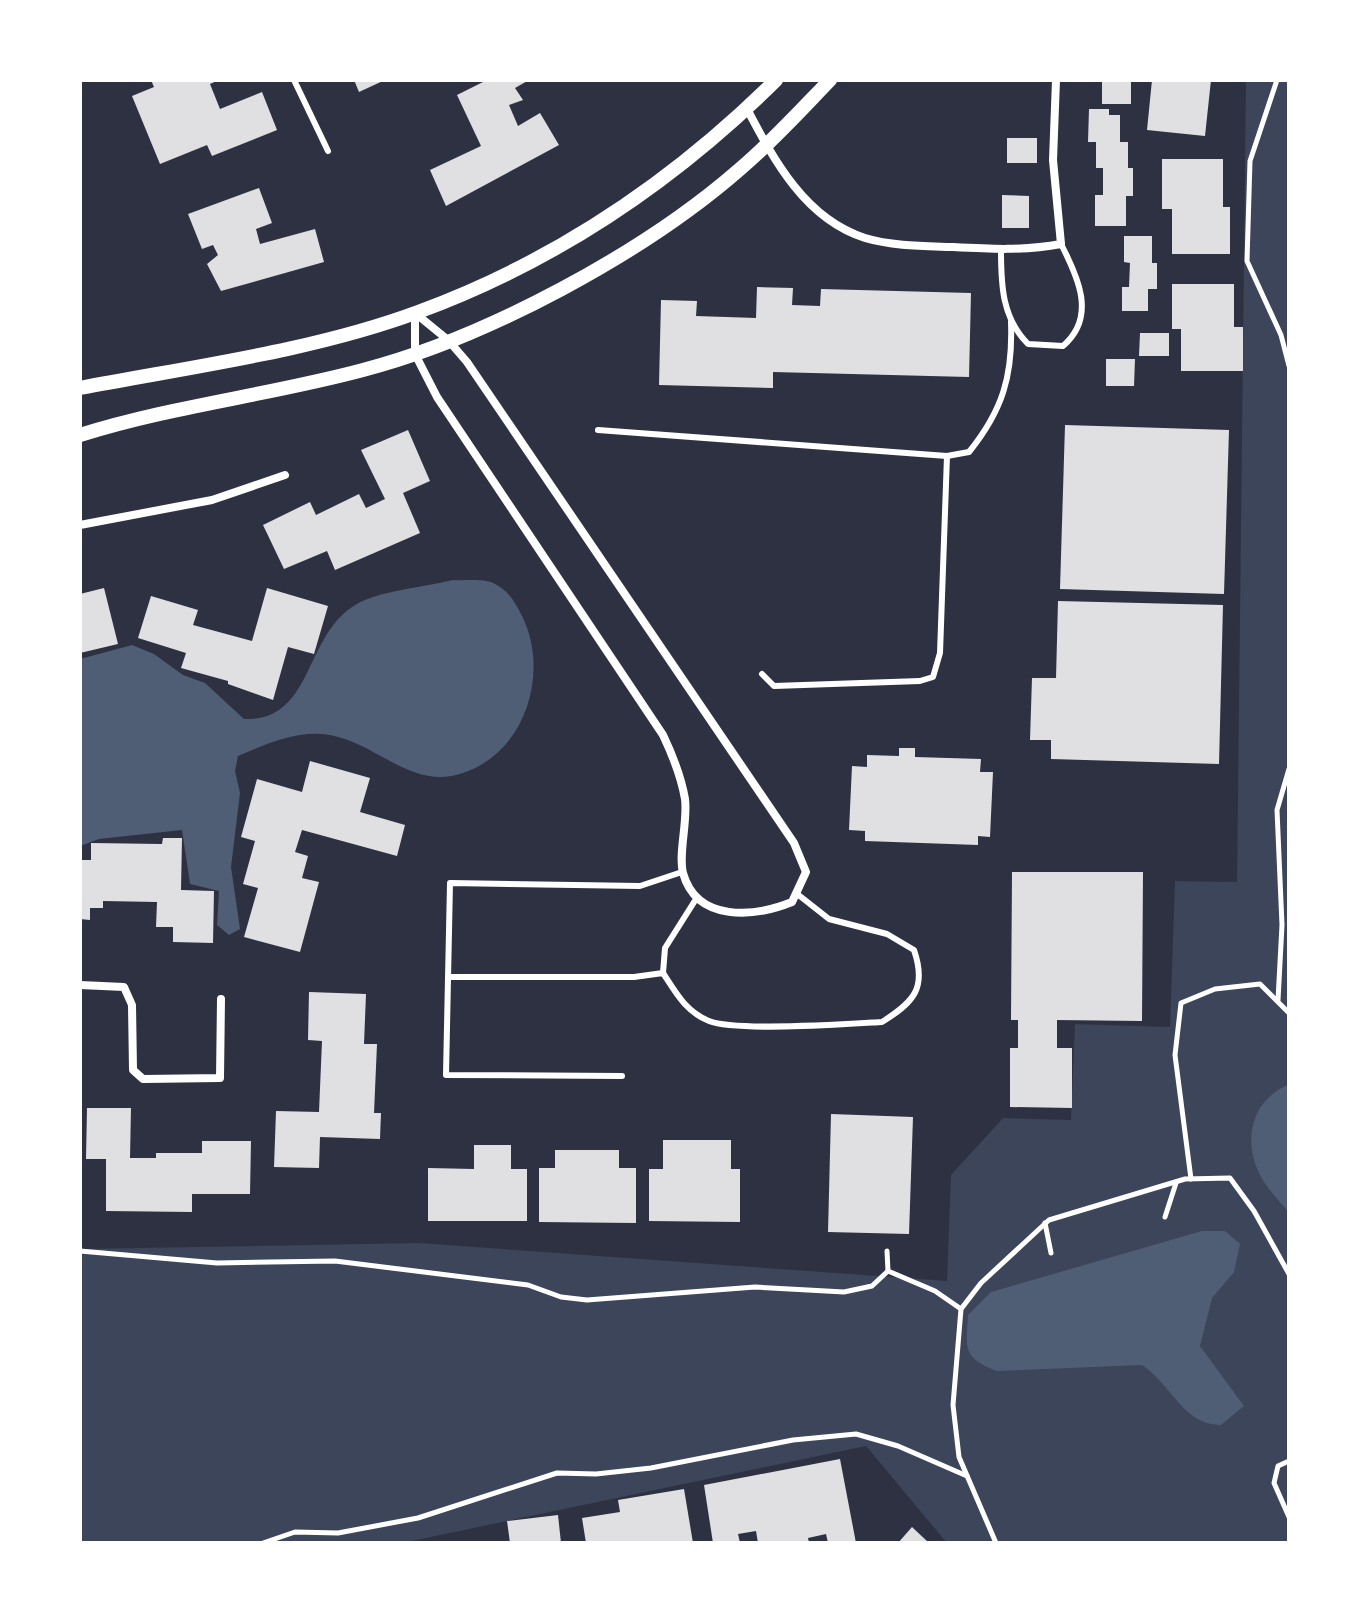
<svg xmlns="http://www.w3.org/2000/svg" width="1369" height="1623" font-family="Mulish,sans-serif">
	<rect width="100%" height="100%" fill="#2d3142"/>
	<!-- green -->
	<path fill="#3c4559" d="M1246 80H1289V1543H947L866 1446 402 1543H80V1249L419 1243 947 1281 951 1175 1003 1118 1071 1120 1075 1024 1170 1027 1175 881 1237 882Z"/>
	<!-- water -->
	<g fill="#4f5d75">
		<path d="M453 580C465 581 485 578 495 584 509 591 515 602 522 616 550 672 526 752 463 773 415 790 381 748 338 737 304 727 269 743 238 756L235 771 240 793 231 867 240 929 229 935 217 925 219 891 190 884 182 830 99 839 80 846V659L132 645 154 654 183 675 205 683 244 719C312 722 304 639 352 607 374 591 425 587 453 580Z"/>
		<path d="M1289 1084V1213C1280 1201 1265 1187 1259 1173 1242 1137 1253 1100 1289 1084Z"/>
		<path d="M1202 1231H1225L1240 1244 1234 1272 1212 1298 1200 1346 1244 1406 1221 1425C1183 1425 1172 1385 1142 1365L997 1371C962 1358 966 1348 968 1315L991 1292Z"/>
	</g>
	<!-- building -->
	<g fill="#e0e0e3">
		<path d="M151 80H219L210 84 220 109 262 92 277 130 212 156 207 145 160 164 132 96 154 87Z"/>
		<path d="M354 80H385L359 92Z"/>
		<path d="M487 80H529L515 88 523 100 509 105 518 126 540 113 559 145 446 206 430 170 481 146 457 95Z"/>
		<rect x="1102" y="80" width="29" height="24"/>
		<path d="M1152 80H1211L1205 136 1147 130Z"/>
		<path d="M1089 109H1109V115H1120V142H1128V168H1133V196H1126V226H1095V195H1103V168H1096V142H1088Z"/>
		<rect x="1007" y="138" width="30" height="25"/>
		<path d="M1162 159H1223V207H1230V254H1172V209H1162Z"/>
		<path d="M259 188 272 223 256 229 260 244 315 229 324 262 221 291 207 264 218 255 213 245 202 249 188 214Z"/>
		<path d="M1002 195 1029 196V228H1002Z"/>
		<path d="M1124 236H1152V263H1157V289H1148V311H1122V287H1129L1130 263 1124 262Z"/>
		<path d="M1172 284H1234V327H1243V371H1181V329H1172Z"/>
		<path d="M757 287 793 288 792 305 820 306 821 289 971 293 969 377 773 372V388L659 385 661 300 697 301 696 316 756 318Z"/>
		<path d="M1140 333H1169V356H1139Z"/>
		<path d="M1106 359H1135L1134 386H1106Z"/>
		<path d="M1065 425 1229 430 1224 594 1060 589Z"/>
		<path d="M408 430 430 481 403 493 420 533 335 570 327 551 284 569 263 525 310 502 316 515 359 494 366 508 385 499 361 450Z"/>
		<path d="M104 588 118 644 80 653V594Z"/>
		<path d="M267 588 328 606 314 654 288 647 273 700 228 684V681L181 668 186 653 138 638 151 596 198 610 193 625 252 641Z"/>
		<path d="M1058 601 1223 605 1219 764 1051 759V740H1030L1032 678H1056Z"/>
		<path d="M899 748H915V757L981 759 980 772H993L990 837 978 836V845L865 841V831L849 830 852 766 867 767V755L899 756Z"/>
		<path d="M310 761 370 778 360 812 405 825 397 856 302 830 295 852 308 856 302 878 319 882 300 952 244 937 258 888 243 884 255 841 241 837 257 779 302 792Z"/>
		<path d="M163 838H182L181 890 214 891 213 943 173 942V927H156L157 902 103 901V908H90V920L80 919V860H91V843L162 844Z"/>
		<path d="M1012 872H1143L1142 1021 1057 1020V1048H1072V1108L1010 1107V1048H1018V1020H1011Z"/>
		<path d="M309 992 366 994 364 1044H377L374 1113H381L380 1139 320 1137 319 1168 274 1167 276 1111 319 1112 322 1041 308 1040Z"/>
		<path d="M87 1108H131L130 1158H156V1153H202V1141H251L250 1194H192V1212L106 1211V1159H86Z"/>
		<path d="M831 1114 913 1117 909 1234 828 1232Z"/>
		<path d="M663 1140H731V1169H740V1222L649 1221V1169H663Z"/>
		<path d="M474 1145H511V1169H527V1221H428V1168L474 1169Z"/>
		<path d="M555 1150H619V1168H636V1223L539 1222V1168H555Z"/>
		<path d="M840 1459 856 1543H828L826 1534 808 1538 809 1543H758L756 1531 738 1534 740 1543H713L704 1485Z"/>
		<path d="M684 1489 693 1543H586L582 1518 620 1512 618 1500Z"/>
		<path d="M558 1515 561 1543H510L507 1521Z"/>
		<path d="M912 1527 929 1543H898Z"/>
	</g>
	<g fill="none" stroke-linecap="round" stroke-linejoin="round">
		<!-- path -->
		<g stroke="#fff" stroke-width="5">
			<path d="M1277 80 1250 161 1247 261 1281 335 1289 366"/>
			<path d="M1278 1000 1282 925 1277 810 1289 769"/>
			<path d="M1191 1179 1175 1055 1181 1003 1215 989 1260 984 1289 1013"/>
			<path d="M1165 1217 1176 1183"/>
			<path d="M1045 1223 1051 1253"/>
			<path d="M80 1251 217 1263 335 1261 528 1285 561 1297 587 1300 755 1287 844 1292 872 1286 888 1271"/>
			<path d="M887 1251 888 1271 935 1291 961 1309"/>
			<path d="M1289 1461 1278 1466 1274 1483 1289 1517"/>
			<path d="M263 1543 295 1532 338 1533 418 1518 557 1473 596 1474 651 1468 793 1440 856 1434 898 1446 967 1476"/>
			<path d="M996 1543 959 1457 953 1405 961 1309 981 1283 1049 1220 1185 1179 1230 1178 1254 1211 1289 1274"/>
		</g>
		<!-- service -->
		<g stroke="#fff" stroke-width="6">
			<path d="M294 80 328 151"/>
			<path d="M1001 250C1001 285 1002 318 1028 344L1063 346C1097 317 1078 277 1061 244"/>
			<path d="M598 430 947 456 969 452C1003 410 1013 375 1011 322"/>
			<path d="M762 674 774 686 920 681 933 677 940 653 947 456"/>
			<path d="M663 973 665 948 696 899"/>
			<path d="M448 977H634L663 973C676 993 686 1012 709 1021 737 1032 848 1024 882 1022 914 1002 927 988 914 950L887 934 829 919 796 893"/>
			<path d="M622 1076 446 1075 450 883 640 886 682 872"/>
		</g>
		<!-- minor -->
		<g stroke="#fff" stroke-width="8">
			<path d="M747 109C774 160 805 219 865 238 892 246 923 246 951 247 989 249 1024 251 1061 244L1053 160 1056 80"/>
			<path d="M415 313 448 340 467 362 794 843 806 872 792 902C755 917 697 923 683 873 678 854 688 821 685 799 681 776 673 756 663 735L437 397 415 354Z"/>
			<path d="M80 525 212 500 285 475"/>
			<path d="M80 985 124 987 132 1005 133 1070 143 1079 220 1078 221 999"/>
		</g>
		<!-- tertiary -->
		<g stroke="#fff" stroke-width="14">
			<path d="M80 388C189 367 313 351 418 312 554 262 673 182 776 80"/>
			<path d="M80 435C172 406 270 395 363 370 486 338 644 253 740 169 772 142 801 110 830 80"/>
		</g>
	</g>
	<!-- border -->
	<rect width="1369" height="1623" fill="none" stroke="#ffffff" stroke-width="164"/>
</svg>
